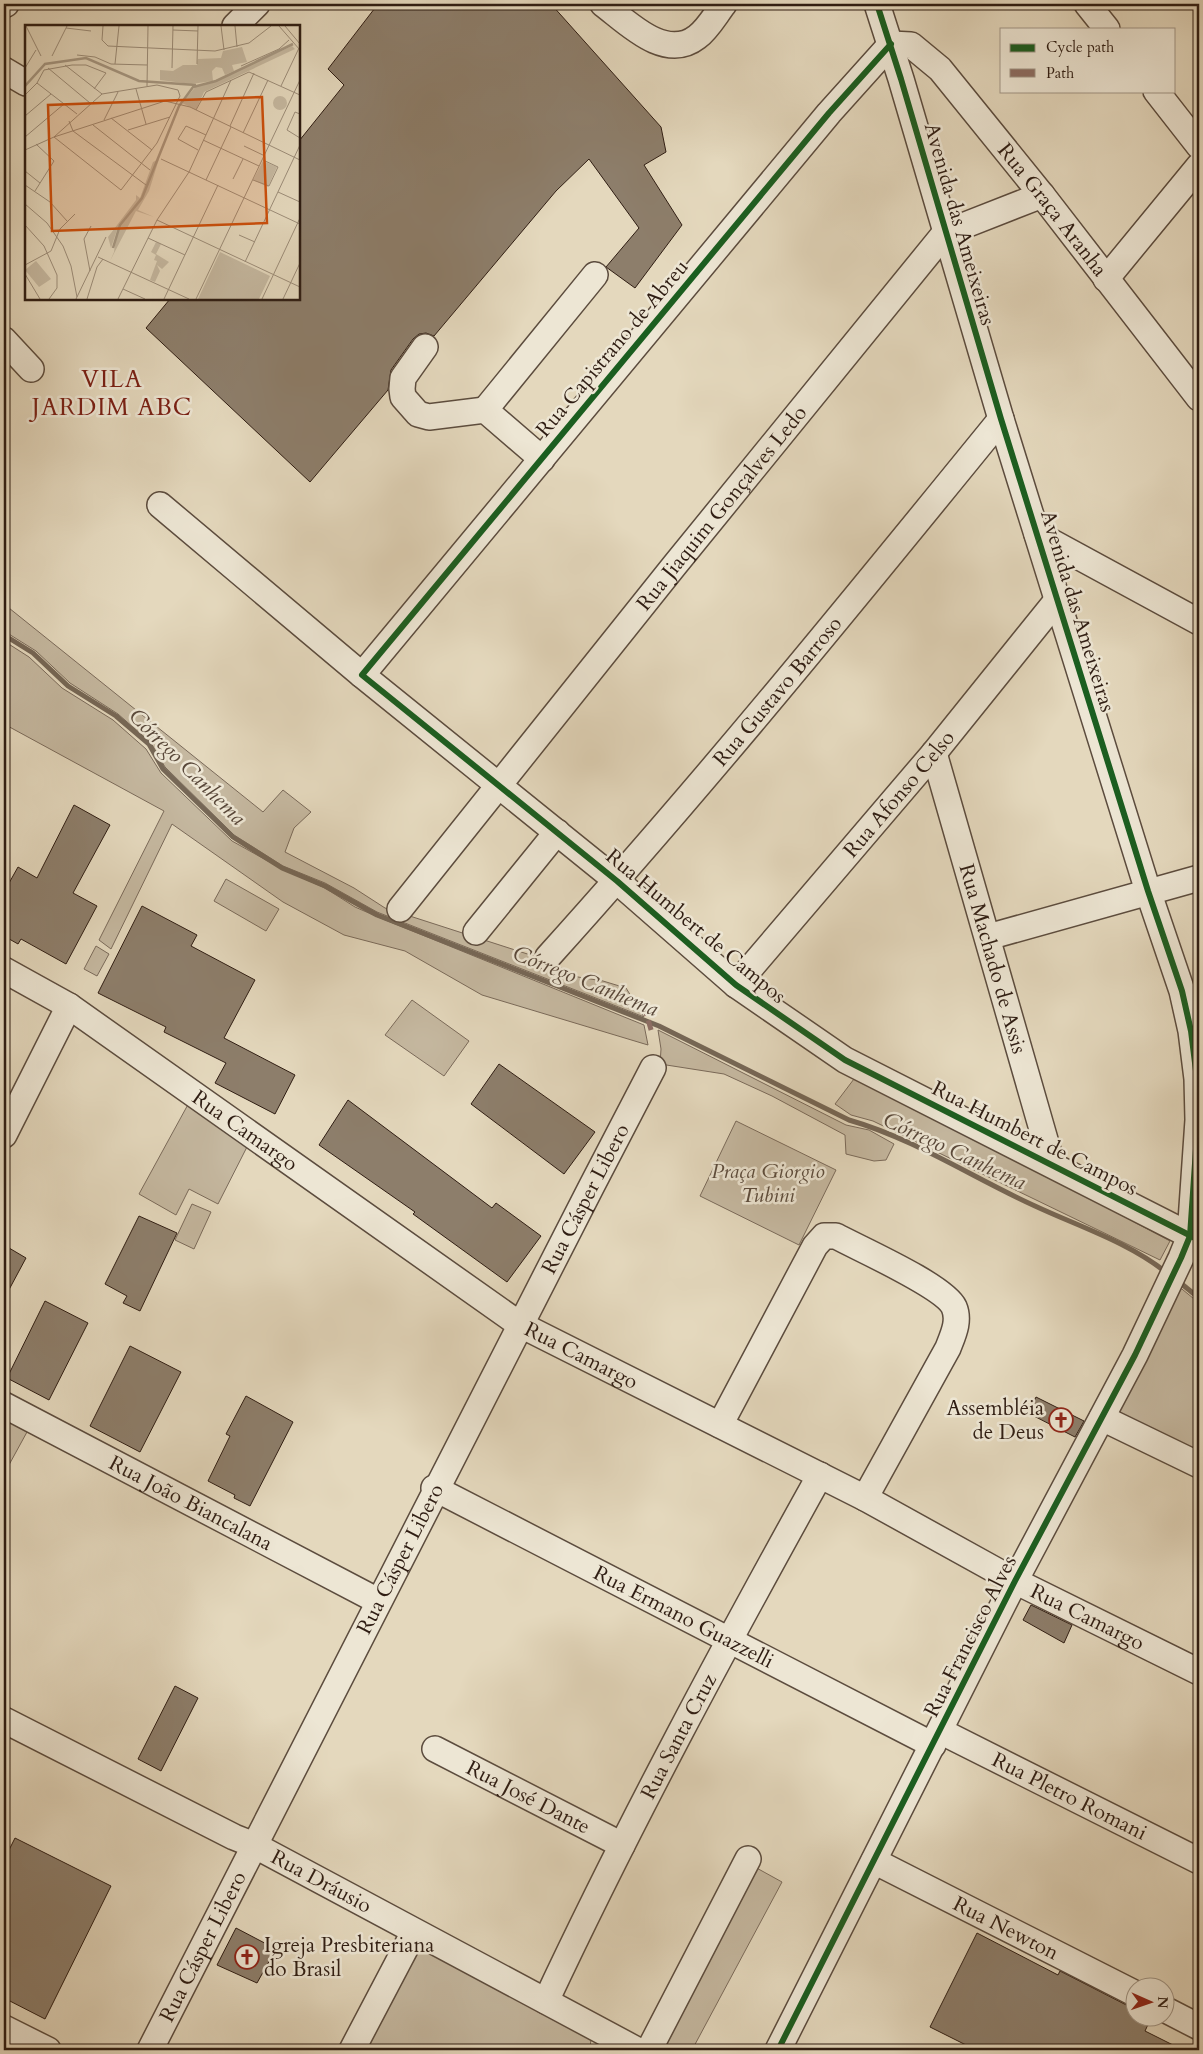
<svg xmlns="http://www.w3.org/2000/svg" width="1203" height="2054" font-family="Cardo,serif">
	<rect width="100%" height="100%" fill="#e4d8bd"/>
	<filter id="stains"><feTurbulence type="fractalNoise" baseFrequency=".004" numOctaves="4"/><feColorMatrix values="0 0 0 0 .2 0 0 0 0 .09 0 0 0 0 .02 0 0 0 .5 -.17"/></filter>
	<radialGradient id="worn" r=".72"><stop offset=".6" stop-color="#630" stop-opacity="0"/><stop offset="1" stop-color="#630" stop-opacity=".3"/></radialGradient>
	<!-- green -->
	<g fill="#c5b8a0" stroke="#7a6a5a">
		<path d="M4 604 263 812 283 790 311 812 294 828 285 852 354 888 385 908 546 960 578 977 603 981 626 988 644 1017 377 912 325 883 283 866 234 835 165 767 151 743 118 714 70 683 36 651 4 631Z"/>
		<path d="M4 641 29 657 62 688 113 720 146 749 161 773 232 841 282 869 325 888 355 907 378 917 644 1025 648 1045 482 995 405 951 344 935 283 902 172 824 111 949 99 940 164 811 4 724Z"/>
		<path d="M226 879 279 909 266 931 214 901Z"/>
		<path d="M96 946 109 954 97 976 84 969Z"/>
		<path d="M412 1000 469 1041 444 1076 385 1035Z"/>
		<path d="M658 1030 846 1125 869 1130 894 1144 886 1160 874 1161 846 1154 845 1135 772 1096 724 1074 660 1064 661 1049Z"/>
		<path d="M857 1075 1170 1241 1160 1260 873 1121 851 1115 835 1104Z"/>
		<path d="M191 1099 249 1143 218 1204 189 1189 176 1215 139 1194Z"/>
		<path d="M736 1121 836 1170 799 1245 700 1196Z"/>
		<path d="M192 1204 211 1212 194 1249 175 1240Z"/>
		<path d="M1177 1285 1199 1303V1456L1108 1411Z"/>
		<path d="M4 1419 27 1432 4 1474Z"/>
		<path d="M753 1866 782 1882 692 2050H669L657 2044Z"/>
		<path d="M415 1940 591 2038 590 2050H355Z"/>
	</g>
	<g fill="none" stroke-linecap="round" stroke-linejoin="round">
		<!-- stream -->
		<g stroke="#766756" stroke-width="5">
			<path d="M4 635 33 653 68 686 116 716 149 744 163 769 233 837 282 868 325 886 377 915 659 1026 849 1120C915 1139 973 1178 1035 1206 1080 1227 1128 1242 1167 1273"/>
			<path d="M1178 1281 1199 1298"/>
		</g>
	</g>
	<!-- building -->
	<g fill="#8d7e6b" stroke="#2f1d13">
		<path d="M378 4H551L661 127 666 152 644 165 682 225 635 288 606 267 639 228 589 159 556 191 434 336 426 333 419 334 413 339 391 370 388 390 310 482 146 328 170 299H299V141L344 85 328 69Z"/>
		<path d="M74 805 110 825 73 893 97 906 66 964 21 939 18 944 4 936V892L18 867 37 878Z"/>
		<path d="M142 906 197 935 191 946 255 980 224 1038 295 1075 275 1114 215 1083 226 1063 164 1032 166 1027 98 993Z"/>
		<path d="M499 1064 595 1132 564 1174 471 1104Z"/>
		<path d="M348 1100 492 1208 496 1203 541 1236 507 1282 413 1214 415 1212 319 1145Z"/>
		<path d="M139 1216 177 1233 140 1311 123 1303 127 1296 105 1284Z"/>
		<path d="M4 1245 26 1258 4 1299Z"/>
		<path d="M45 1301 88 1323 49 1400 7 1378Z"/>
		<path d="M130 1346 181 1372 140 1452 90 1426Z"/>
		<path d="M246 1396 293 1422 250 1506 234 1498 235 1495 208 1481 230 1436 226 1434Z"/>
		<path d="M1036 1397 1084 1421 1075 1437 1028 1413Z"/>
		<path d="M1031 1605 1072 1625 1064 1643 1023 1620Z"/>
		<path d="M175 1686 198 1698 161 1771 138 1759Z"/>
		<path d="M15 1838 111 1886 45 2019 4 1998V1860Z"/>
		<path d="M236 1928 276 1949 257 1983 217 1965Z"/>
		<path d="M977 1933 1058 1975 1060 1971 1136 2010V2016H1152L1145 2031 1183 2050H976L930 2027Z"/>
	</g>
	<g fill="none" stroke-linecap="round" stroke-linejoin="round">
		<!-- minor casing -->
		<g stroke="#5c4c3e" stroke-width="28">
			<g id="minor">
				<path d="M603 4C627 22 665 62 697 37 708 29 716 14 724 4"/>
				<path d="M1087 4 1107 29"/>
				<path d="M4 5 6 4"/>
				<path d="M235 26 257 4"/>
				<path id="s1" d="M891 44 911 45 940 69 1042 195 1199 398"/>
				<path d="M4 70 26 83"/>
				<path d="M1156 91 1199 146"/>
				<path d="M1106 279 1199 166"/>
				<path d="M4 340 31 369"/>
				<path d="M425 347 403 378 402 389 403 397 418 414 429 417 485 410 542 459"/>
				<path d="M485 410 595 275"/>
				<path d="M160 505 362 675 617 881 736 985 845 1060 1199 1240"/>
				<path d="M1037 534 1199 622"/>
				<path d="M362 675 829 113 891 44"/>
				<path id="s2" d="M934 753 1052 1164"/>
				<path id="s3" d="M400 909 674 566 945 233 1042 195"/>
				<path d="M476 932 557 832"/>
				<path d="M988 937 1199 878"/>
				<path id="s4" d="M548 957C705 783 853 601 1001 419"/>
				<path id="s5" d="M4 970 69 1006 519 1324 865 1498 1015 1581 1199 1672"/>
				<path id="s6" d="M736 985 934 753 1058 599"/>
				<path d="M4 1135 69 1006"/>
				<path id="s7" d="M4 1405 378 1601"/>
				<path d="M1102 1418 1199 1465"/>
				<path d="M720 1425 815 1246 824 1236H836C860 1249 944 1286 954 1307 960 1321 953 1335 948 1348L865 1498"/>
				<path id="s8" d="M434 1488 933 1745"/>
				<path id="s9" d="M4 1720 234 1837 254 1845 637 2050"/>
				<path id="s10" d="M940 1731 1199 1861"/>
				<path id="s11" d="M435 1749 622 1845"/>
				<path id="s12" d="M874 1861 1136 1994"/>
				<path id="s13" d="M546 2001C630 1822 724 1648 820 1475"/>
				<path d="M1166 2010 1199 2027"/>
				<path d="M4 2028 48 2050"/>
				<path id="s14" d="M150 2050C317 1722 483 1394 653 1068"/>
				<path d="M352 2050 414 1932"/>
				<path d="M649 2050 748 1859"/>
				<path d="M778 2050 1015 1581 1135 1355 1181 1258 1190 1236 1198 1120 1197 1079 1191 1031 1182 991 1148 891 1001 419 901 79 877 4"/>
			</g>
		</g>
		<!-- minor -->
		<use href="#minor" stroke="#ede6d4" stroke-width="25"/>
		<!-- quiet -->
		<path stroke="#8d6e63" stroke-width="5" stroke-dasharray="10 5" stroke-linecap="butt" d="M644 1006 652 1033"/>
		<!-- cycleway casing -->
		<g stroke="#ede6d4" stroke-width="9">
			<g id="cycleway">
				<path d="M891 44 829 113 362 675 617 881 736 985 845 1060 1199 1240"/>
				<path d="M778 2050 1015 1581 1135 1355 1181 1258 1190 1236 1198 1120 1197 1079 1191 1031 1182 991 1148 891 1001 419 901 79 877 4"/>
			</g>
		</g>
		<!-- cycleway -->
		<use href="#cycleway" stroke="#1b5e20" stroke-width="6"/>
	</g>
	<!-- icons -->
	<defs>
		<g id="church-ring" transform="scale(1.25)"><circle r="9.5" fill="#ede6d4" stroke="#8f2418" stroke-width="1.5"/><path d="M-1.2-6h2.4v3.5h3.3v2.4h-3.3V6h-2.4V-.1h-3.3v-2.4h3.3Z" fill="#8f2418"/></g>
	</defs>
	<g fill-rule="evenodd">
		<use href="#church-ring" x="1061" y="1420"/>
		<use href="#church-ring" x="247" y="1957"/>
	</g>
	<g text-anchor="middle" stroke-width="5" stroke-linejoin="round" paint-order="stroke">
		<!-- street labels -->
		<g font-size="21" fill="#2f1d13" stroke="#ede6d4">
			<text dy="7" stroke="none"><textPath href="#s1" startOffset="238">Rua Graça Aranha</textPath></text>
			<text transform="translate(960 224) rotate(74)" y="7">Avenida das Ameixeiras</text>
			<text transform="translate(612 348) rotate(-50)" y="7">Rua Capistrano de Abreu</text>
			<text dy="7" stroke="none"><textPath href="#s3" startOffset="514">Rua Jiaquim Gonçalves Ledo</textPath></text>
			<text transform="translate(1078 611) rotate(73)" y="7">Avenida das Ameixeiras</text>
			<text dy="7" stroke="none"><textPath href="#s4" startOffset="351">Rua Gustavo Barroso</textPath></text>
			<text dy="7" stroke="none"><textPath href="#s6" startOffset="251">Rua Afonso Celso</textPath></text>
			<text transform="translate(696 926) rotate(40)" y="7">Rua Humbert de Campos</text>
			<text dy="7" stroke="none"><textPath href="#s2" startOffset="214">Rua Machado de Assis</textPath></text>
			<text dy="7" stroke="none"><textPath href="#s5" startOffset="290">Rua Camargo</textPath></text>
			<text transform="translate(1035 1138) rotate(27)" y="7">Rua Humbert de Campos</text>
			<text dy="7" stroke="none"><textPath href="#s14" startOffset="956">Rua Cásper Libero</textPath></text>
			<text dy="7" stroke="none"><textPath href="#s5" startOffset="695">Rua Camargo</textPath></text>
			<text dy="7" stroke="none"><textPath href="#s7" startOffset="211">Rua João Biancalana</textPath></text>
			<text dy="7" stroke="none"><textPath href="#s14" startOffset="551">Rua Cásper Libero</textPath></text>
			<text dy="7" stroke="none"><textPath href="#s8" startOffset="281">Rua Ermano Guazzelli</textPath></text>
			<text dy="7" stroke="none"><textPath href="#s5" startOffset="1265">Rua Camargo</textPath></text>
			<text transform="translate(970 1636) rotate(-63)" y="7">Rua Francisco Alves</text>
			<text dy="7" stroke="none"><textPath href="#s13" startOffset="296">Rua Santa Cruz</textPath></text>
			<text dy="7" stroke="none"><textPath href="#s10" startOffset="145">Rua Pletro Romani</textPath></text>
			<text dy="7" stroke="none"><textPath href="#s11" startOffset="105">Rua José Dante</textPath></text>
			<text dy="7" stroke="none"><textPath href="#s9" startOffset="356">Rua Dráusio</textPath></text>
			<text dy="7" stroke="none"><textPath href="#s12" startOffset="148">Rua Newton</textPath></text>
			<text dy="7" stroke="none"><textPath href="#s14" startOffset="116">Rua Cásper Libero</textPath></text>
		</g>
		<!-- park labels -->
		<g font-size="21" font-style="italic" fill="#5c4c3d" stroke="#ede6d4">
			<text x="768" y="1178">Praça Giorgio<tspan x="768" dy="24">Tubini</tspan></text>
		</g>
		<!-- poi labels -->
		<g font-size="21" fill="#2f1d13" stroke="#ede6d4" text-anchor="end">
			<text x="1044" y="1415">Assembléia<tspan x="1044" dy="24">de Deus</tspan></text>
			<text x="264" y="1952" text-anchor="start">Igreja Presbiteriana<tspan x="264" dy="24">do Brasil</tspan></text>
		</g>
		<!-- water labels -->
		<g font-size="22" font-style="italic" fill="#59483a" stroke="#ede6d4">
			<text transform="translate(188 766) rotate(45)" y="8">Córrego Canhema</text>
			<text transform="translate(586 980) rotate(22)" y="8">Córrego Canhema</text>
			<text transform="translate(955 1150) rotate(25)" y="8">Córrego Canhema</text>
		</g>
		<!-- quarter labels -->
		<g font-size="24" letter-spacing="1" fill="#7a1f14" stroke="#ede6d4">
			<text x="112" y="387">VILA<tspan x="112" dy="28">JARDIM ABC</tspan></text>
		</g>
	</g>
	<!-- overview -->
	<g transform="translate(25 25)">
		<rect width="275" height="275" fill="#e4d8bd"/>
		<path d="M267 21 270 24 179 67 171 85 157 78 172 60 186 58ZM217 22 222 37 207 40 209 46 200 50 197 43 191 42 187 46 188 56 166 59 135 55V45L148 46 158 40H172L173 34 196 33 198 26ZM248 78a7 7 0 1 1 14 0a7 7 0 1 1-14 0ZM134 134 124 166 113 185 129 192 111 186 85 236 89 227 92 206 105 187 92 205 86 223 83 212 111 175V170L115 173 128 137ZM238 136 252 142 243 162 228 155ZM131 217 136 219 131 229 144 237 137 244 132 240 135 246 130 257 125 255 132 236 129 235 131 230 126 227ZM195 227 245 251 234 274H173ZM11 236 26 254 14 262 0 245Z" fill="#c5b8a0"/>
		<path fill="none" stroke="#a69883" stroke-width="2.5" d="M0 61 20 39 61 33 114 56 171 60M88 223 95 200 117 173 154 81 168 62 191 56 268 19"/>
		<path fill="none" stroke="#9c8d79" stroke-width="1" d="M1 1 16 31M78 1 77 15 83 21 190 26 224 18 246 1M196 1 199 25M210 1 212 22M254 1 275 25M260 1 275 19M41 3 66 6M148 5 173 6M52 30 70 32 86 39 122 40M27 31 42 1M90 39 94 1M172 39 173 1M40 40 77 69M216 41 254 24 264 15M0 43 11 25M23 43 65 78M147 43 148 1M12 58 52 89M132 60 153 65 155 71 132 118 96 165 29 112 77 69ZM122 61 123 1M256 61 274 23M111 64 121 99M0 70 12 58 19 45 47 40H61L81 48 69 64M171 85 181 67 224 47 275 70M275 89 270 87 262 105 275 113M0 91 26 69M86 93 127 125M79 95 93 67M44 96 48 106 121 160M68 100 125 145M205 101 229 48M103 105 145 92M218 108 243 55M0 112 39 79M178 115 234 141M219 121 240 131M0 125 29 112 140 76 165 82 275 135M173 125 153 114 161 101 181 110M136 134 275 199M0 146 15 158M208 154 218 134M181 155 206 102M228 155 244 161 253 142 238 135M0 160 25 177 42 196M10 166 29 136 11 119M253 167 275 177M0 179 22 198 38 221 46 241 52 272M132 195 275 262M0 200 19 221 32 250V263L24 274M214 210 230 217M123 213 160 230M73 232 164 274M220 237 275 120M0 240 26 226 35 204 50 189M65 246 59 214 66 201M0 249 15 274M98 264 120 274M51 274 81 212M62 274 72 242 78 234M93 274 132 195 164 147 206 55M139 274 193 160M171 274 275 55M237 274 275 193M258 274 275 238"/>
		<path fill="#cc500d" fill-opacity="0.15" stroke="#cc500d" stroke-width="2.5" d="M237 72 242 198 27 206 23 80Z"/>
		<rect width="275" height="275" fill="none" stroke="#2f1d13" stroke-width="2.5"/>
	</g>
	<!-- margin -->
	<rect width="1203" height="2054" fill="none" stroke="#e4d8bd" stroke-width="20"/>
	<rect x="5" y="5" width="1193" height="2044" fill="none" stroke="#2f1d13" stroke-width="2.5"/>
	<rect x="10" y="10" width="1183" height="2034" fill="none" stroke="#2f1d13"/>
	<!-- legend -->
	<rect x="1000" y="28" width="175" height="65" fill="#ede6d4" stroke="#a19687"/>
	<rect x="1010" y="44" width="25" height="8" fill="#1b5e20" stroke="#a19687"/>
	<text x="1046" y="52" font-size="15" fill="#2f1d13">Cycle path</text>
	<rect x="1010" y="69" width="25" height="8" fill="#8d6e63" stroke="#a19687"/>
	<text x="1046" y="78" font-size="15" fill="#2f1d13">Path</text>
	<!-- north arrow -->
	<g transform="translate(1150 2002) rotate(92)"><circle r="24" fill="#ede6d4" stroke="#a19687"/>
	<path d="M0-4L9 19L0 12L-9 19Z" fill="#8f2418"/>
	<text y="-8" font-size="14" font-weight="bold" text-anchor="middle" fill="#2f1d13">N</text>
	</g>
	<rect width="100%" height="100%" filter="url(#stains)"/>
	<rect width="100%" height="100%" fill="url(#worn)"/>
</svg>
